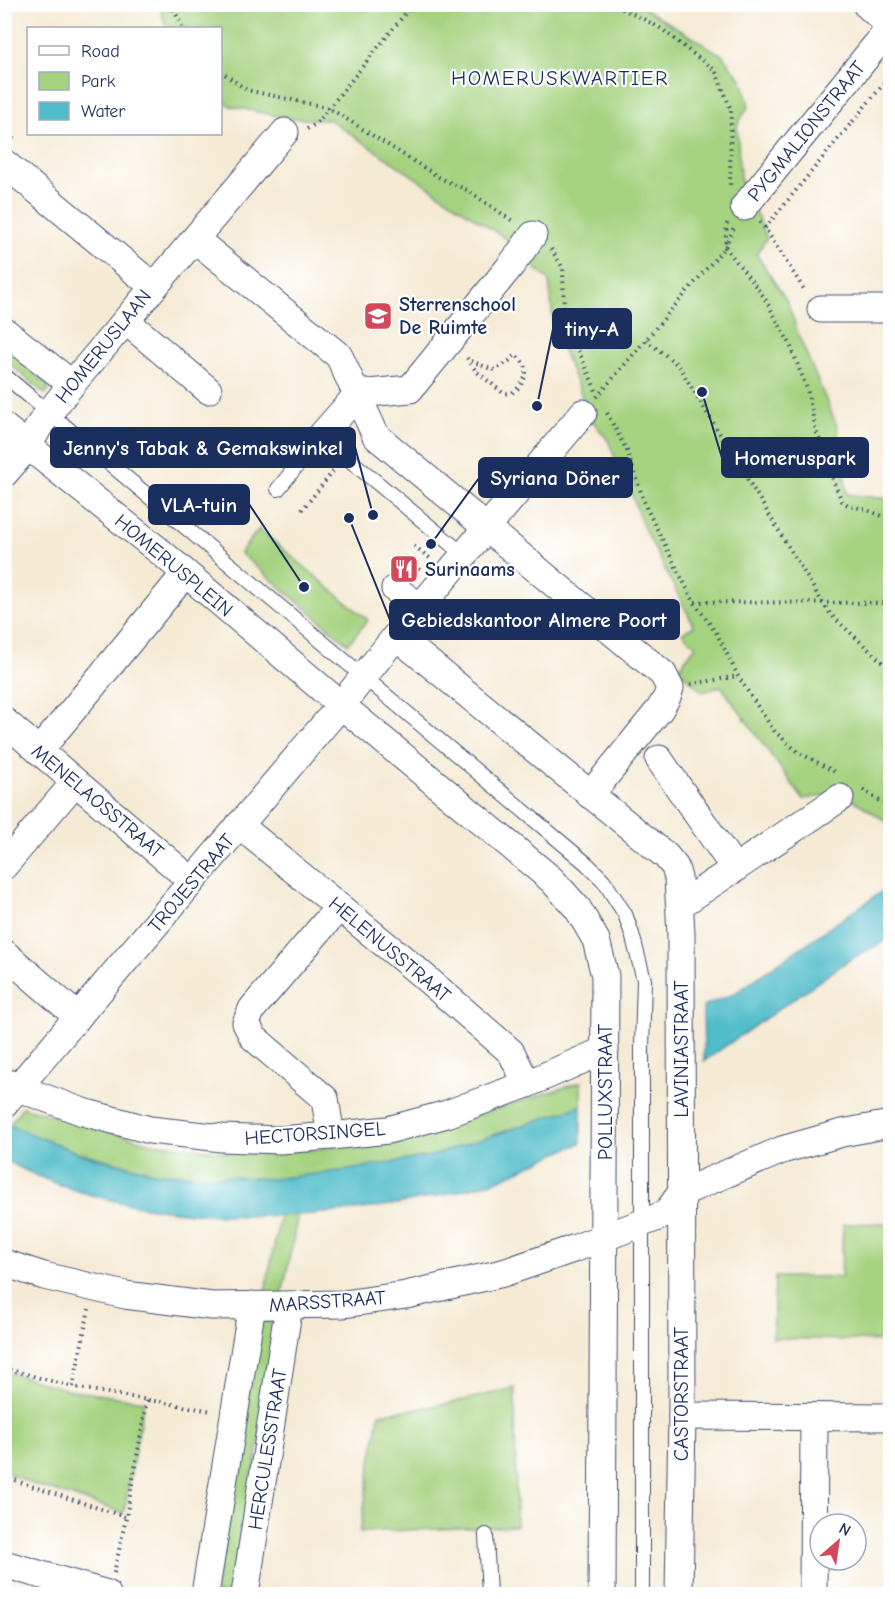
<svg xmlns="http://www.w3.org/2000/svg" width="895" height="1599" font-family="'Comic Neue',sans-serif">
	<rect width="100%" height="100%" fill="#fff"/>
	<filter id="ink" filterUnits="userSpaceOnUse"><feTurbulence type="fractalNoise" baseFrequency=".0167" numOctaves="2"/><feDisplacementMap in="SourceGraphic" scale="12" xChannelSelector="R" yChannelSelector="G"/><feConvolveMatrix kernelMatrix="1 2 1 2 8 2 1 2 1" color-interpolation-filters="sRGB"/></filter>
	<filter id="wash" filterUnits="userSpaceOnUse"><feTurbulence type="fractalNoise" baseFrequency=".008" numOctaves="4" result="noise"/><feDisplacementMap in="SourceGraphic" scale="24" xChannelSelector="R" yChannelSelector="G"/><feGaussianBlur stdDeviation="1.35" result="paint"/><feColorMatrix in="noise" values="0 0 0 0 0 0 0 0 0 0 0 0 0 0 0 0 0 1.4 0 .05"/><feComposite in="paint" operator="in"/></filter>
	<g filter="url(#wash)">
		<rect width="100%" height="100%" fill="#f5ead4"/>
		<!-- green -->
		<g fill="#a4d27f" stroke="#60806e" stroke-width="1.5">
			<path d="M159 5H639L722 55 742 80 749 106 737 125 740 178 767 238 756 254 787 301 800 339 837 426 847 493 850 495 890 499V824L843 793 803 799 721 686 703 692 678 669 696 646 682 633 694 626 641 522 625 474 616 460 608 440 592 420 554 329 549 280 532 265 512 243 330 120 287 118 230 106 221 98 220 28H167Z"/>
			<path d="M4 341 39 369 36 375 48 385 49 390 45 394 5 360Z"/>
			<path d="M259 529 368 620 348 644 240 553Z"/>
			<path d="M581 1082V1106L431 1156 349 1170 272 1179 157 1173 77 1152 9 1126 22 1107 152 1143 228 1152 314 1150 465 1119Z"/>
			<path d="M280 1215H298L279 1309 262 1308Z"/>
			<path d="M890 1223V1341L773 1338 775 1277H841L843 1224Z"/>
			<path d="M258 1320 279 1323 234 1594H215Z"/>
			<path d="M4 1371 68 1390 144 1401 124 1513 35 1485 5 1472Z"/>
			<path d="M515 1388 516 1526 360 1532 379 1414 447 1404Z"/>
		</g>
		<!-- water -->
		<g fill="#4fbcc9" stroke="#357694" stroke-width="1.5">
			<path d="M890 886V940L885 941 851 959 704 1061 703 1006 732 995Z"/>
			<path d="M581 1106V1143C560 1152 539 1161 518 1171 509 1175 499 1181 489 1183 343 1226 141 1235 5 1160V1123L81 1154 157 1173 272 1179 349 1170 431 1156Z"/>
		</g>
	</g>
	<g filter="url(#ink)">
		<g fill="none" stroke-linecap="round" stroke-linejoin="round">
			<!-- lane casing -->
			<g stroke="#3c4b70" stroke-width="16">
				<g id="lane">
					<path d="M4 375 587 864 604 881 614 897 625 914 632 934 644 980 642 1047V1594"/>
					<path d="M278 489 321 436 464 555"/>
					<path d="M486 1535 489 1594"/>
				</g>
			</g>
			<!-- street casing -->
			<g stroke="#3c4b70" stroke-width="29">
				<g id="street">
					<path d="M866 4 890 26"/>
					<path d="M4 163 154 287"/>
					<path d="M744 207 890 28"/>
					<path d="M196 240 339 356 376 436 663 674 670 688 667 697 660 709 590 795"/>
					<path d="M821 309H890"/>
					<path d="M126 321 208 390"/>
					<path d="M4 331 72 384"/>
					<path d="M4 427 163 554 341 705 552 880 578 909 596 940 605 976 602 1594"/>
					<path d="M321 436 358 394 410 389 512 264 533 235"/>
					<path d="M4 474 28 446 41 423 72 384 285 132"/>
					<path d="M395 589 420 607"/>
					<path d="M396 636 666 856 675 867 678 878 681 934 682 1416 679 1594"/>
					<path d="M4 721 192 881"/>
					<path d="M39 751 185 574"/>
					<path d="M659 759 735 869"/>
					<path d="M239 825 414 968 511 1052 527 1084"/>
					<path d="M4 866 75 782"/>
					<path d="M680 905 840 798"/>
					<path d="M4 953 78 1017"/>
					<path d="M4 1081 18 1088 83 1112 150 1130 222 1138 280 1140 331 1136 388 1130 447 1114 527 1084 605 1050"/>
					<path d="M4 1104 341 705 396 636 583 413"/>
					<path d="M331 1136 325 1099 253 1037 246 1023 252 1009 339 907"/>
					<path d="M4 1263 44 1276 125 1295 212 1306 344 1304 406 1295 503 1273 576 1248 666 1214 681 1193 782 1150 842 1133 890 1124"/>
					<path d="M682 1416 890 1417"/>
					<path d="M4 1564 107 1594"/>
					<path d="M205 1594 252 1305"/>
					<path d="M245 1594 289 1305"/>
					<path d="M813 1594 814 1417"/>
				</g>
			</g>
			<!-- path -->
			<g stroke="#3c4b70" stroke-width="4" stroke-dasharray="1.5 4.5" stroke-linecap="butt">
				<path d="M171 4 183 28"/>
				<path d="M611 4 638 16 662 29 692 53 709 65 716 72 731 110 730 186"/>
				<path d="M220 71 247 90 329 108 442 179 467 190 514 222"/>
				<path d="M307 129 317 123 413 4"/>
				<path d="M4 131 14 139"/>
				<path d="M760 222 765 228 805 291"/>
				<path d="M727 223 725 247 764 297 789 342 807 389 816 431 827 459 831 475 842 501 848 505 867 510 890 519"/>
				<path d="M765 228 890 76"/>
				<path d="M551 249 563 268 564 317 597 393"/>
				<path d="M646 340 678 365 822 602 831 615 890 669"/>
				<path d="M467 358 476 371 503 393C506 393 510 394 513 392 517 390 521 385 523 381 530 370 524 361 515 355L509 361 495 370C486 368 479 363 470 361"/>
				<path d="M597 397 725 247 734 228"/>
				<path d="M607 413 627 451 646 507 680 575 694 602 717 634 738 676 752 698 775 732 798 752 837 773"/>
				<path d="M302 510 335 469"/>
				<path d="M414 546 431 559"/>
				<path d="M405 557 421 571"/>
				<path d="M695 602 890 603"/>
				<path d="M691 684 738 676"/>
				<path d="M863 790 890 808"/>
				<path d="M89 1309 73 1387 212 1411"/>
				<path d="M4 1368 73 1387"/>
				<path d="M4 1476 31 1486 126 1517"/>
				<path d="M114 1573 126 1518 147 1400"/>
			</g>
			<!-- lane -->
			<use href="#lane" stroke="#fff" stroke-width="14"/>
			<!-- street -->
			<use href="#street" stroke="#fff" stroke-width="27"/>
		</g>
	</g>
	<!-- icons -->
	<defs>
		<g id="school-square" transform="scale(1.5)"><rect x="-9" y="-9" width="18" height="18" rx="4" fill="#d1495b" stroke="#fff"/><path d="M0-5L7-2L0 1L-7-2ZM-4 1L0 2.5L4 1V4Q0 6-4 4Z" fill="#fff"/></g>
		<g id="restaurant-square" transform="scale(1.5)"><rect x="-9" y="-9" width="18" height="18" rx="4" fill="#d1495b" stroke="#fff"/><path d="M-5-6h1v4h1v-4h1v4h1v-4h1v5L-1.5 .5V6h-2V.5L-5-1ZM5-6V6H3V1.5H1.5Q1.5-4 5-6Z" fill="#fff"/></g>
	</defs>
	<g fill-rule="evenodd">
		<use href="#school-square" x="378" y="316"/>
		<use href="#restaurant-square" x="404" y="569"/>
	</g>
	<g text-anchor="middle" stroke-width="4.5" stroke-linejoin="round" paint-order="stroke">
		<!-- street labels -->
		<g font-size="20" fill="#1b2f5e" stroke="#fff">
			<text transform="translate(806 131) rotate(-51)" y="7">PYGMALIONSTRAAT</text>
			<text transform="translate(103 346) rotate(-51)" y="7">HOMERUSLAAN</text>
			<text transform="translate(174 565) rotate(40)" y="7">HOMERUSPLEIN</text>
			<text transform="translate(98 801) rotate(40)" y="7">MENELAOSSTRAAT</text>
			<text transform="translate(191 883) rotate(-50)" y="7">TROJESTRAAT</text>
			<text transform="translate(390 949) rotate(40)" y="7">HELENUSSTRAAT</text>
			<text transform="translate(681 1049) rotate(-90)" y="7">LAVINIASTRAAT</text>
			<text transform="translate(605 1092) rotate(-90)" y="7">POLLUXSTRAAT</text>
			<text transform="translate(315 1133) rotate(-4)" y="7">HECTORSINGEL</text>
			<text transform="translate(327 1301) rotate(-4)" y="7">MARSSTRAAT</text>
			<text transform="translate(681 1394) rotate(-90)" y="7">CASTORSTRAAT</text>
			<text transform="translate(267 1449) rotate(-81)" y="7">HERCULESSTRAAT</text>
		</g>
		<!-- poi labels -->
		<g font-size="20" font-weight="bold" fill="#1b2f5e" stroke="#fff" text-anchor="start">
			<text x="399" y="311">Sterrenschool<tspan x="399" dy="23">De Ruimte</tspan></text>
			<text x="425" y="576">Surinaams</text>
		</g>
		<!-- neighbourhood labels -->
		<g font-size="21" letter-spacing="1.5" fill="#1b2f5e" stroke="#fff">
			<text x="560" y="85">HOMERUSKWARTIER</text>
		</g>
	</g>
	<!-- callouts -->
	<path fill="none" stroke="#1b2f5e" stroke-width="2" d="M537 406L553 329M373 515L355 447M702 392L722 458M431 544L479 478M304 587L249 504M349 518L390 620"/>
	<g fill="#1b2f5e" stroke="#fff" stroke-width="2">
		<circle cx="537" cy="406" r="6"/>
		<circle cx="373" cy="515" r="6"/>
		<circle cx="702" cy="392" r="6"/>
		<circle cx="431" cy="544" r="6"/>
		<circle cx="304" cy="587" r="6"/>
		<circle cx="349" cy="518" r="6"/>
	</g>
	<g fill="#1b2f5e" stroke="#1b2f5e" stroke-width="2">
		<rect x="553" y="309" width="78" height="39" rx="6"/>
		<rect x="51" y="428" width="304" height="39" rx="6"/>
		<rect x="722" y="438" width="146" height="39" rx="6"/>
		<rect x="479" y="458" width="153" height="39" rx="6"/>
		<rect x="149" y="485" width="100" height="39" rx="6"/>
		<rect x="390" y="600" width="289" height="39" rx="6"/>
	</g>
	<g font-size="21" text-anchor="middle" font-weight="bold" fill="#fff">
		<text x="592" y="336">tiny-A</text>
		<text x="203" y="455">Jenny's Tabak &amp; Gemakswinkel</text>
		<text x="795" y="465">Homeruspark</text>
		<text x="555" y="485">Syriana Döner</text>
		<text x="199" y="512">VLA-tuin</text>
		<text x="534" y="627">Gebiedskantoor Almere Poort</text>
	</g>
	<!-- margin -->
	<rect width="895" height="1599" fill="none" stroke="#fff" stroke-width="24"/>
	<!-- legend -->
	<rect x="27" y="27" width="195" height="108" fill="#ffffff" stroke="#a4acbf" stroke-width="1.5"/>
	<rect x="39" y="46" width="30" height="9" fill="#ffffff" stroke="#a4acbf" stroke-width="1.5"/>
	<text x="81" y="57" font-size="18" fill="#1b2f5e">Road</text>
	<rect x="39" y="72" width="30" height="18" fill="#a4d27f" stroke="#a4acbf" stroke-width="1.5"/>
	<text x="81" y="87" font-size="18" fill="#1b2f5e">Park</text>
	<rect x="39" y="102" width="30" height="18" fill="#4fbcc9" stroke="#a4acbf" stroke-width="1.5"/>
	<text x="81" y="117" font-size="18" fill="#1b2f5e">Water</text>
	<!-- north arrow -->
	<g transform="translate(838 1542) rotate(29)"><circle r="28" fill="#ffffff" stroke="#a4acbf" stroke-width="1.5"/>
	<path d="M0-4.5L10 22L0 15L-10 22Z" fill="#d1495b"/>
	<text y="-9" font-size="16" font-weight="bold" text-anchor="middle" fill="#1b2f5e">N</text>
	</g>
</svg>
